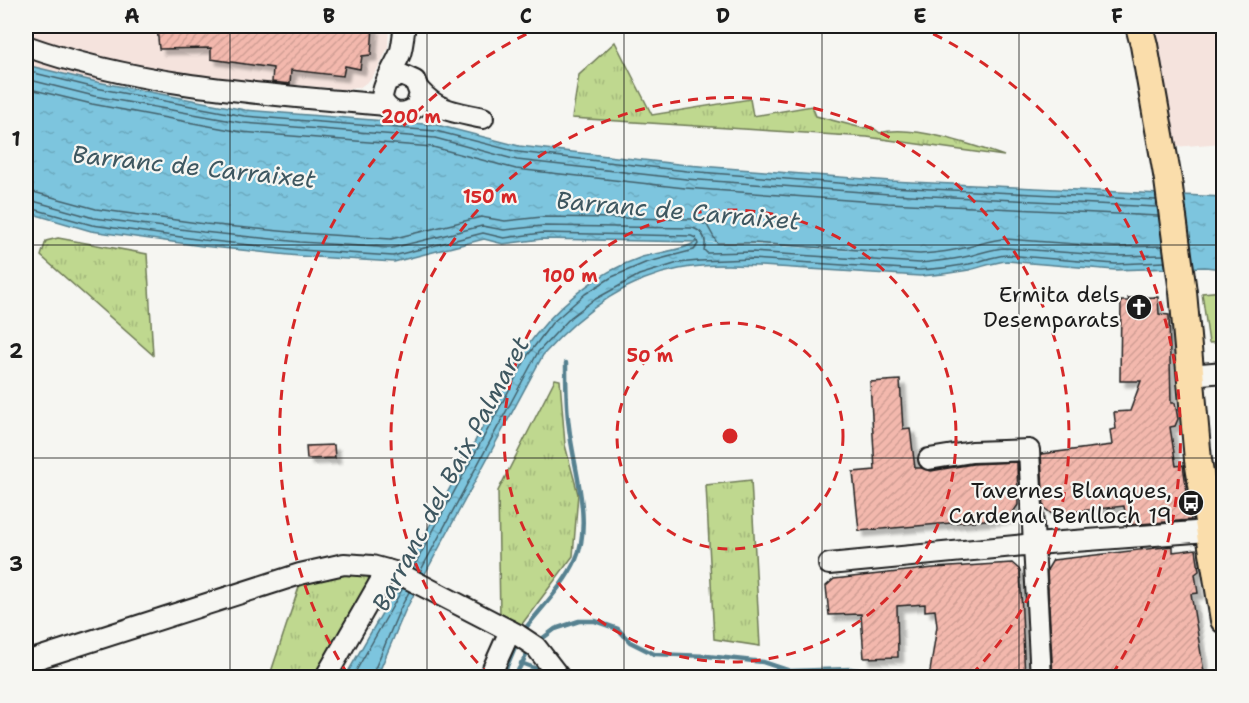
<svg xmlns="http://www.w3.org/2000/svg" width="1249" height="703" font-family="'Shantell Sans',sans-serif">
	<defs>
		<pattern id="grass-tufts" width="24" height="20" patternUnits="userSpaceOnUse" patternTransform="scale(1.5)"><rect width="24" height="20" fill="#bfd88f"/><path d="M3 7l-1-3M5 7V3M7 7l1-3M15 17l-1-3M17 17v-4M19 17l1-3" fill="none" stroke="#a4b97b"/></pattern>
		<pattern id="water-ripples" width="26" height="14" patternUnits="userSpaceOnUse" patternTransform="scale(1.5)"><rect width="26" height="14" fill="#7dc5de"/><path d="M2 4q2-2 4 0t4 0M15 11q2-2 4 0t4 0" fill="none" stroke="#6ba9be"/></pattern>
		<pattern id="building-hatch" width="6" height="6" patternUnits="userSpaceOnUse" patternTransform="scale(1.5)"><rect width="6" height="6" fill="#f3b8ad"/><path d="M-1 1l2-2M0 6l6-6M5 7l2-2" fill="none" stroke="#d09e94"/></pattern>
		<filter id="shadow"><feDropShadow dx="5.5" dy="5.5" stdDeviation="1.5" flood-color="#0004"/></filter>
	</defs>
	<rect width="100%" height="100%" fill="#f6f6f2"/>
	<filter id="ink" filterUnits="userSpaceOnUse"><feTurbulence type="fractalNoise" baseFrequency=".0167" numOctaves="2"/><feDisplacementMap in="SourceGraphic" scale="12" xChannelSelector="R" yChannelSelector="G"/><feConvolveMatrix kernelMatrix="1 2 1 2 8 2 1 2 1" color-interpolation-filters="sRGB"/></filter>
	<g filter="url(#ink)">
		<!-- built -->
		<g fill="#f5e3dd">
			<path d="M26 26H389L388 47 380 65 371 79 359 88 342 89 258 82H97L26 65Z"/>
			<path d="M1149 26H1223V143L1162 148Z"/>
		</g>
		<!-- grass -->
		<g fill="url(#grass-tufts)" stroke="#6e7a56" stroke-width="1.5">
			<path d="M615 42 652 115 750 99 753 116 812 106 816 116 862 128 872 127 880 133C912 124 973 145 1004 156L867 137 572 118 579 75Z"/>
			<path d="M58 238 147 254 153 355 41 256 46 241Z"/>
			<path d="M555 379 560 380 565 445 578 494 573 556 519 628 500 619 498 491Z"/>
			<path d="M751 480 760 646 714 639 706 485Z"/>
			<path d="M346 572 368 573 370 588 317 677 269 678 300 584 326 575Z"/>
		</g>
		<!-- garden -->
		<path fill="#bfd88f" stroke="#6e7a56" stroke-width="1.5" d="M1223 291V342L1209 343 1202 293Z"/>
		<!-- water -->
		<path fill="url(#water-ripples)" stroke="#568190" stroke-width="1.5" d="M26 65 97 82 245 110 437 125 519 146 687 165 890 181 1223 197V269L1205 267 1115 270 1007 261C994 262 982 267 969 270 953 273 937 275 920 276 878 273 835 271 793 268 756 266 716 262 679 269 625 279 579 315 543 355L405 611 377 677H345L388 603 523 352C553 309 593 274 642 257 660 252 681 251 696 242L542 239 503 244 484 239 394 262 299 256 202 246 91 231 26 212Z"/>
		<!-- pier -->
		<path fill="#f6f6f2" d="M696 242H732L884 253 732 243Z"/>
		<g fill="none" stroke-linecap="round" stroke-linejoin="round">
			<!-- shore -->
			<g stroke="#43606a" stroke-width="1.5">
				<path d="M26 71 96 88 244 116 436 131 518 152 687 171 889 187 1156 200"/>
				<path d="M26 79 94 96 243 123 435 138 517 160 686 179 889 194 1157 207"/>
				<path d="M26 88 92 104 241 132 433 147 516 169 685 188 888 203 1158 216"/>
				<path d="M26 190 96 209 205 224 301 233 391 239 481 217 505 221 542 217 692 219 707 225 717 243H753L920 254C936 253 952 251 968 247 981 244 992 239 1006 239L1116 247 1162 246"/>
				<path d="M26 199 94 218 203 232 300 242 392 248 482 226 504 230 542 226 693 228C704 232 707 240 704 250L707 253 752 252 920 263C937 261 953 260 969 256 982 253 993 248 1006 248L1115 256 1164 255"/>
				<path d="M26 207 92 225 203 240 300 250 393 256 483 233 504 238 542 233 691 236 696 238 698 244 694 250 645 263 612 277 585 294 552 323 528 355 413 568"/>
				<path d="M420 572 538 352 571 317 592 301 639 275 678 263 699 261 752 259 920 270C937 269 953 267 969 264 982 261 993 256 1007 255L1115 264 1165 262"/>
				<path d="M352 678 403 588"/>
				<path d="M371 678 400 609 409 592"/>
			</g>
			<!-- stream -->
			<g stroke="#568190" stroke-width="4.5">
				<path d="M525 629C542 607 565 584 576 559 593 522 573 465 569 427 566 406 566 385 566 363"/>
				<path d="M543 638 555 629 579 621H595L618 629 630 642 654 654 707 656 763 662 790 671 851 669 896 675 901 678"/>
				<path d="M521 663 537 669 542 664"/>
				<path d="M502 678 515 647"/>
				<path d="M514 678 528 652"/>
			</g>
		</g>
		<!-- building -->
		<g fill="url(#building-hatch)" stroke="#1c1c1c" stroke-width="1.5" filter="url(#shadow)">
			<path d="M157 26H373L371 55 362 56 360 69 345 66 343 76 291 70 290 84 272 82 273 68 211 59V48L159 49Z"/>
			<path d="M1158 297 1159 314 1169 315 1171 403H1175L1178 419 1175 426 1170 427 1176 466 1183 465 1191 520 1127 525 1124 506 1052 514 1044 508 1041 454 1112 445 1110 430 1116 429 1114 412 1130 411 1141 381H1120L1121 301H1129L1128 298Z"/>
			<path d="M900 380 903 429 910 428 915 468H921L931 471 973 464 1017 462 1018 505 1009 518 859 531 853 472 875 470 870 382Z"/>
			<path d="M334 445 335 458 307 459 306 446Z"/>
			<path d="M1173 546V552L1196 549 1199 571 1195 574 1198 593 1191 594 1205 678H1053L1047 570 1053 560Z"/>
			<path d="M1012 563 1020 570 1025 678H929L937 626 935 610 925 611V604L897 606 898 657 864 658 861 614 829 615 826 586 834 579 934 568Z"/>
		</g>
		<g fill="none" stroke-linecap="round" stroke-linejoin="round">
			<!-- minor casing -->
			<g stroke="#1c1c1c" stroke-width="24">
				<g id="minor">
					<path d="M26 46C141 87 264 94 385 105"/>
					<path d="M389 80 402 75 415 81 420 94 416 107C403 117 389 114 382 99 382 85 394 68 400 54 403 45 403 35 405 26"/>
					<path d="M420 91C439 112 456 112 483 118"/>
					<path d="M1190 375 1224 372"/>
					<path d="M929 459 972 452 1029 450 1041 678"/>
					<path d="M829 564 1035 544 1208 531"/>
					<path d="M26 662 300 574 344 564 372 566 398 573 518 635 536 647 560 678"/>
					<path d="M325 678 387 570"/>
					<path d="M489 678 510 631"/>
				</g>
			</g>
			<!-- major casing -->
			<g stroke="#1c1c1c" stroke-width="30">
				<path id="major" d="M1139 26 1144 45 1168 180 1183 292 1198 460 1224 620"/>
			</g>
			<!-- minor -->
			<use href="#minor" stroke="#f6f6f2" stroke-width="20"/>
			<!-- major -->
			<use href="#major" stroke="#faddab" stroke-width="26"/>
		</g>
	</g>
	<!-- grid -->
	<path fill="none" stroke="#1c1c1c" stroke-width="1.5" stroke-opacity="0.55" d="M230 26V678M427 26V678M624 26V678M822 26V678M1019 26V678M26 245H1224M26 458H1224"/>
	<!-- distance rings -->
	<g fill="none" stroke="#d62828" stroke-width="3" stroke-dasharray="10 8">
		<circle cx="730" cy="436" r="113"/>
		<circle cx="730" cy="436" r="226"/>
		<path d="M490 676A339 339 0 1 1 970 676"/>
		<path d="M348 675A451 451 0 0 1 543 26M917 26A451 451 0 0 1 1112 675"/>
	</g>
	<!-- icons -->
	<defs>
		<g id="church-disc" transform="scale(1.35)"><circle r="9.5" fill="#1c1c1c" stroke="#f6f6f2"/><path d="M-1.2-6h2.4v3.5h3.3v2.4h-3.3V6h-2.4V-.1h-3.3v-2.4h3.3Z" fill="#fff"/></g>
		<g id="bus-disc" transform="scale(1.35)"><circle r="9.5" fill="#1c1c1c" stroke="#f6f6f2"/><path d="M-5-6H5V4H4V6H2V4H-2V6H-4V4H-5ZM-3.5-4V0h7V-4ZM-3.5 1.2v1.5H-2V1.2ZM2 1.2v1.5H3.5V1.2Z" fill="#fff"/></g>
	</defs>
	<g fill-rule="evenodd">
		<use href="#church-disc" x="1139" y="307"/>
		<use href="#bus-disc" x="1191" y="503"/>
	</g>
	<g text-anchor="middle" stroke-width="4.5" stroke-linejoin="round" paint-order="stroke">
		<!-- poi labels -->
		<g font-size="22" fill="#1c1c1c" stroke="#f6f6f2" text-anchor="end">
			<text x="1120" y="302">Ermita dels<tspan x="1120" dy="25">Desemparats</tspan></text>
			<text x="1172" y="498">Tavernes Blanques,<tspan x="1172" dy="25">Cardenal Benlloch 19</tspan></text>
		</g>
		<!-- water labels -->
		<g font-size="24" font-style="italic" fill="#3e5760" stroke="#f6f6f2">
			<text transform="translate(194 167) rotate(6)" y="8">Barranc de Carraixet</text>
			<text transform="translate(678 211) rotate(5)" y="8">Barranc de Carraixet</text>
			<text transform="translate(451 474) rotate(-62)" y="8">Barranc del Baix Palmaret</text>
		</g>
	</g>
	<circle cx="730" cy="436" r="9" fill="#d62828" stroke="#f6f6f2" stroke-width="3"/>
	<g font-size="18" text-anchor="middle" font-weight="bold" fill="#d62828" stroke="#f6f6f2" stroke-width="4.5" stroke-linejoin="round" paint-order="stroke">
		<text x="411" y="123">200 m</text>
		<text x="490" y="203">150 m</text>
		<text x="570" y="282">100 m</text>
		<text x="650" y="362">50 m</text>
	</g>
	<!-- margin -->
	<rect width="1249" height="703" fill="none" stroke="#f6f6f2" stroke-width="66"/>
	<rect x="33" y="33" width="1183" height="637" fill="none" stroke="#1c1c1c" stroke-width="2"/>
	<g font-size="20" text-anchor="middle" font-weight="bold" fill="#1c1c1c">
		<text x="132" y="23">A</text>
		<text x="329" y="23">B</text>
		<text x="526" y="23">C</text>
		<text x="723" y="23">D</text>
		<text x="920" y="23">E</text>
		<text x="1117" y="23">F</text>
		<text x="16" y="146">1</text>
		<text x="16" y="358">2</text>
		<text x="16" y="571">3</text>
	</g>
</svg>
